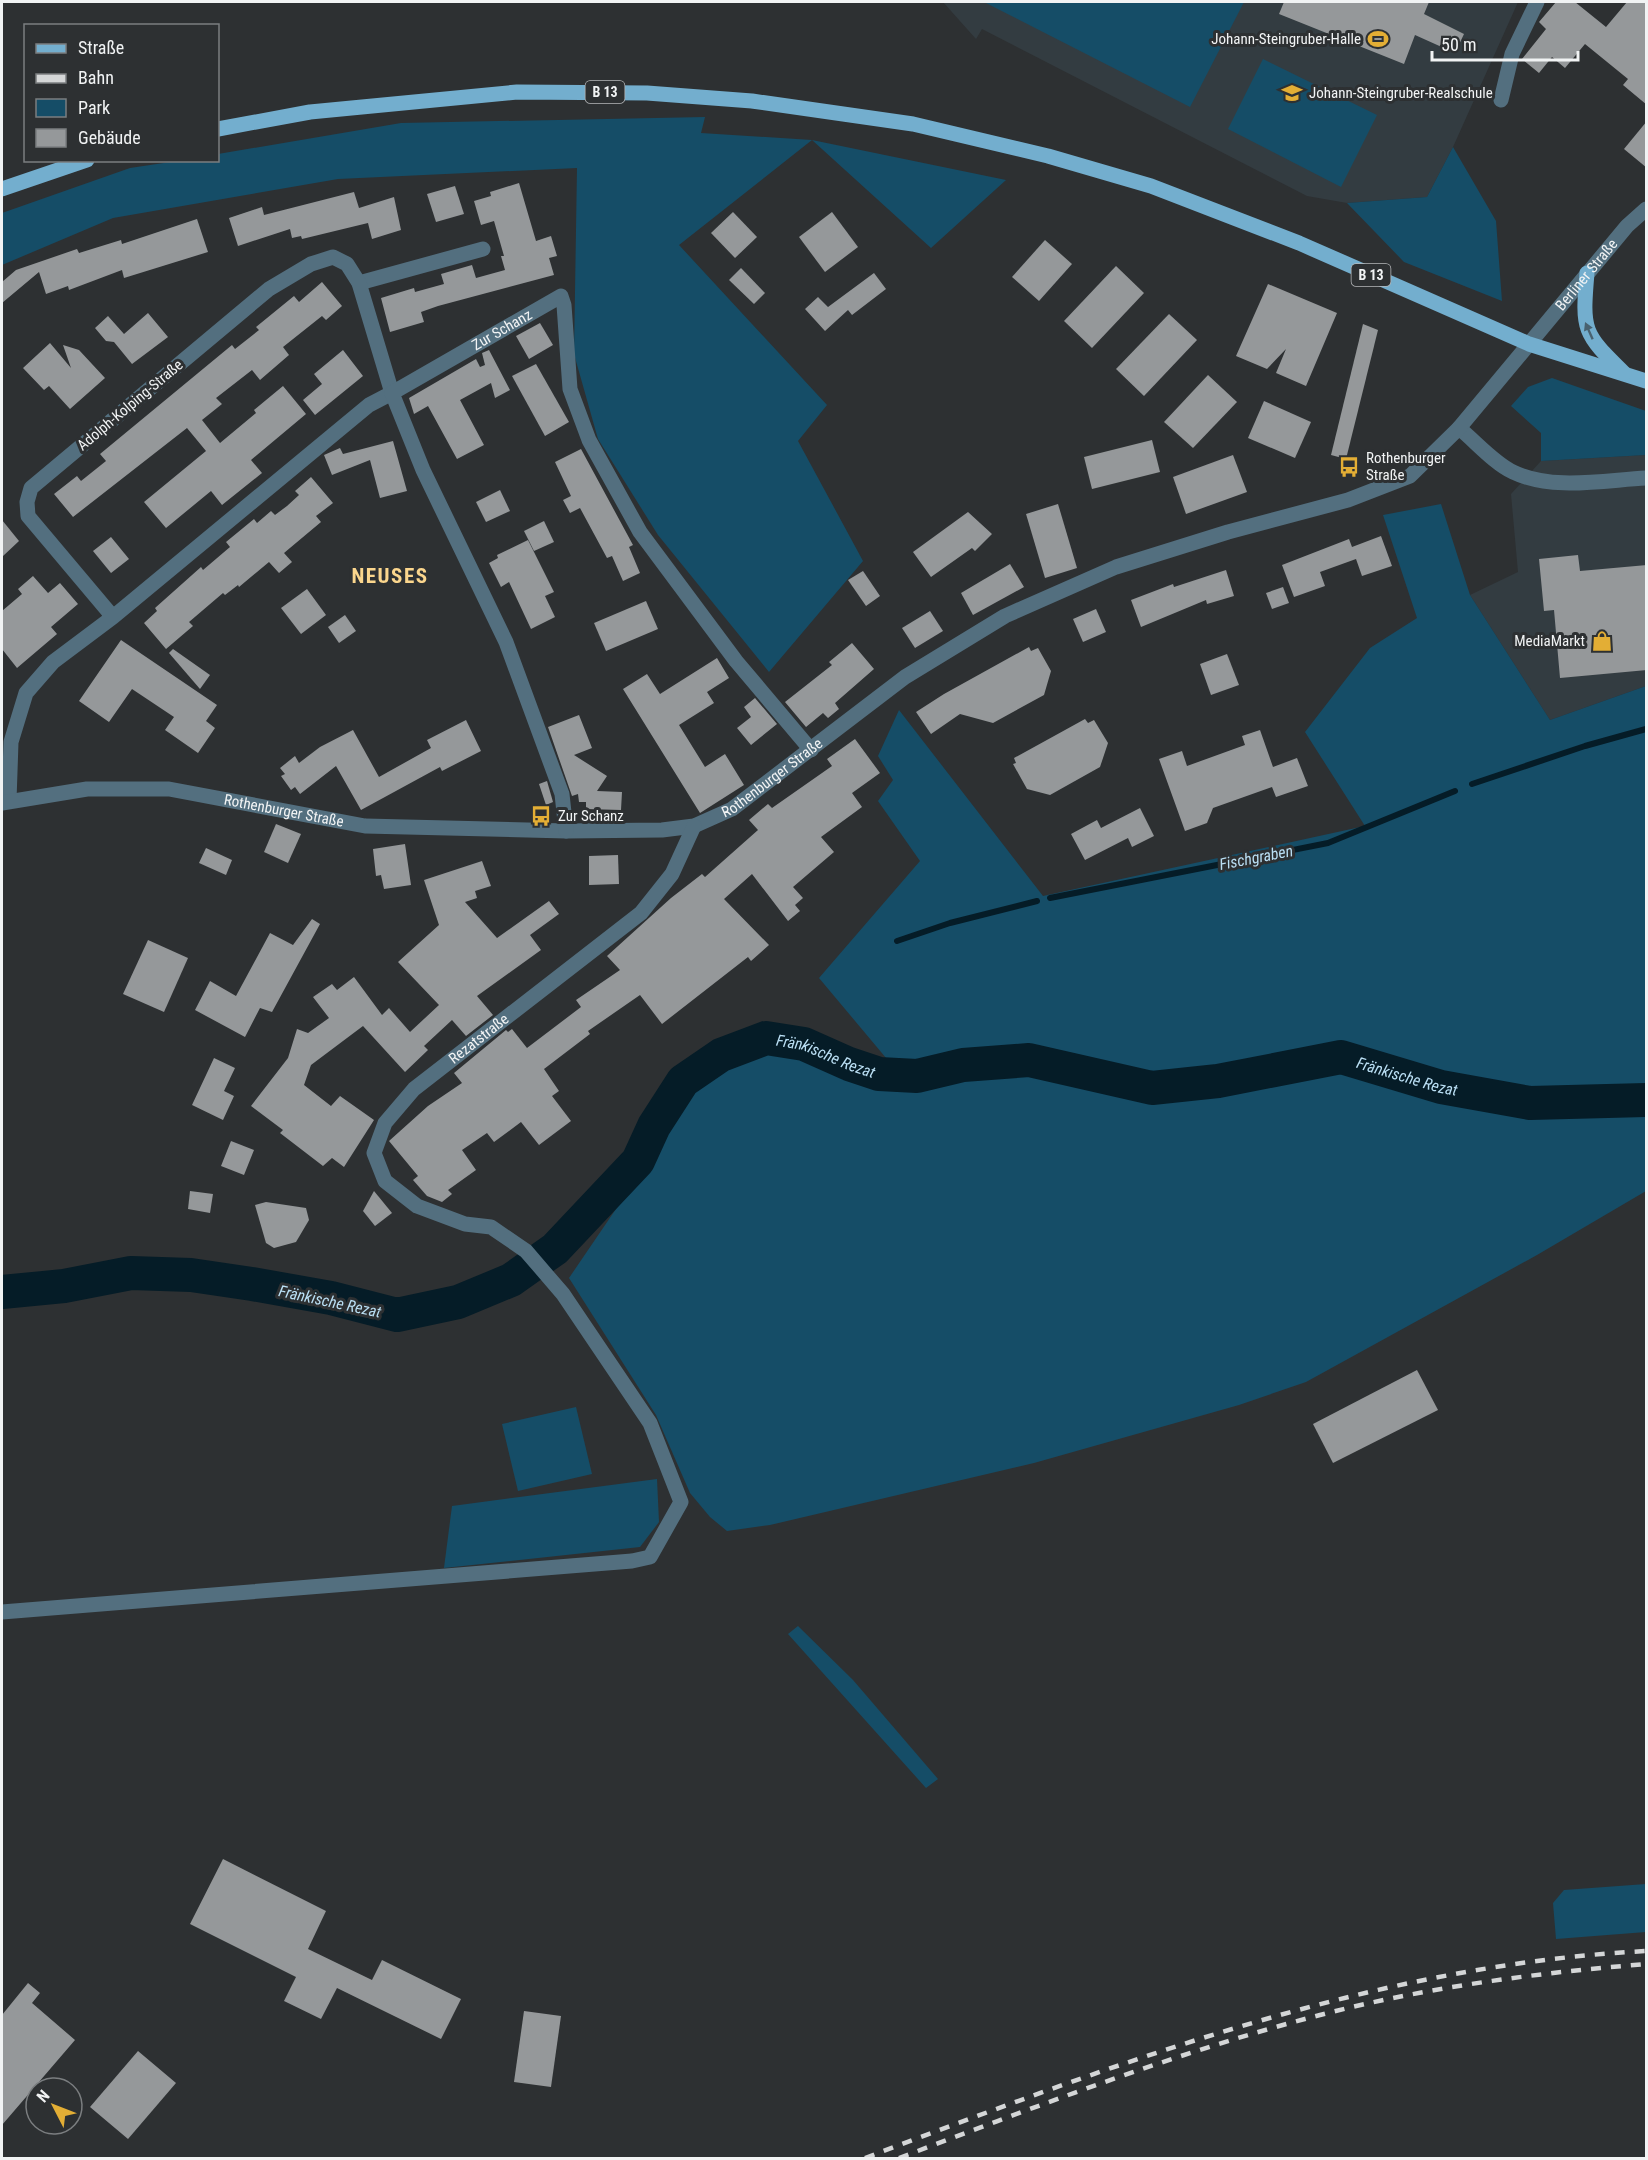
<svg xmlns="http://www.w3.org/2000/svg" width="1648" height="2160" font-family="'Roboto Condensed',sans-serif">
	<rect width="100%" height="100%" fill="#2d3032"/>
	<!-- built -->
	<g fill="#333c41">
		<path d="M943 2H1518L1453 147 1427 197 1347 203 1307 196 982 29 976 39Z"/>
		<path d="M1646 455V686L1550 720 1470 595 1518 572 1511 494 1541 461Z"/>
	</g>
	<!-- green -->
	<g fill="#154d67">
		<path d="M984 2H1244L1190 107Z"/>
		<path d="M1263 59 1377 115 1341 187 1228 129Z"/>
		<path d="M705 117 701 133 812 140 1006 180 931 248 812 140 679 245 827 405 798 441 863 561 769 672 658 535 598 439 574 354 577 168 338 179 113 218 2 265V213L130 168 177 161 218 160V154L401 123Z"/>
		<path d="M1453 147 1496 221 1502 301 1404 262 1347 203 1427 197Z"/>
		<path d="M1552 378 1646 411V455L1541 461V433L1511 406 1528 387Z"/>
		<path d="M1441 504 1470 595 1550 720 1646 686V1191L1537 1255 1306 1382 1239 1405 1034 1463 770 1525 727 1531 710 1517 690 1493 656 1415 569 1278 650 1159 681 1100 729 1062 779 1048 810 1055 859 1082 907 1083 819 978 920 861 878 801 893 780 878 756 899 710 1043 896 1365 826 1305 732 1370 648 1417 618 1383 515Z"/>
		<path d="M576 1407 592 1474 518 1491 502 1424Z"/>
		<path d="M657 1479 659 1522 640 1547 444 1568 452 1506Z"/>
		<path d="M798 1626 853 1680 938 1779 926 1788 788 1634Z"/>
		<path d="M1646 1884V1932L1556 1939 1553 1903 1564 1890Z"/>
	</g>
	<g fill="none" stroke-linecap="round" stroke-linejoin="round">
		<!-- stream -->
		<g stroke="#051c27" stroke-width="6">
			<path d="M1472 784 1585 746 1646 729"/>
			<path d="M1050 898 1328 843 1455 791"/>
			<path d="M897 941 950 923 1037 901"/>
		</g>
		<!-- river -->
		<path stroke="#051c27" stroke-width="34" id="s1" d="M2 1292 64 1286 131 1273 191 1275 252 1284 331 1298 397 1315 458 1302 511 1280 555 1249 638 1161 654 1126 683 1081 721 1055 766 1038 804 1044 849 1064 879 1074 917 1076 963 1065 1029 1060 1152 1088 1218 1081 1341 1057 1441 1087 1530 1103 1646 1100"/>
	</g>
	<!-- building -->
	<g fill="#95989a">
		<path d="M1284 2H1429L1424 14 1464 34 1455 53 1415 35 1404 64 1279 14Z"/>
		<path d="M1556 2H1575L1606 27 1627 2H1647V105L1623 85 1628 79 1585 44 1565 68 1552 57 1539 73 1522 59 1546 29 1539 22Z"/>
		<path d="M1647 121V168L1624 149Z"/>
		<path d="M519 183 536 241 551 236 557 256 549 258 554 275 438 306 421 312 424 322 390 332 381 298 414 288 415 292 444 284 441 274 472 265 476 278 505 270 501 256H504L494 221 481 225 474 201 491 196 490 192Z"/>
		<path d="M455 186 464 214 436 222 427 194Z"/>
		<path d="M354 192 359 208 394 197 401 230 372 239 368 223 302 239 301 236 292 238 290 229 238 246 229 218 262 207 264 215Z"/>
		<path d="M733 212 757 237 735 258 711 233Z"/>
		<path d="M832 212 858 247 825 272 799 237Z"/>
		<path d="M197 219 208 252 124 278 122 270 69 290 68 286 46 294 39 272 2 303V282L16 270 77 249 79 253 121 240 122 244Z"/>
		<path d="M1045 240 1072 264 1039 301 1012 277Z"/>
		<path d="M1116 266 1144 293 1092 348 1064 321Z"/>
		<path d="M741 268 765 293 754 304 729 280Z"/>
		<path d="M874 273 886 289 852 315 848 310 825 331 805 309 818 297 828 307Z"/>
		<path d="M322 282 342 306 326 320 322 316 283 347 289 355 260 380 252 370 216 398 222 404 202 420 220 443 256 413 254 410 283 386 306 414 251 460 262 473 222 505 211 491 166 528 144 502 206 451 187 428 73 517 54 494 77 476 81 481 106 461 100 454 232 345 235 349 259 330 256 327 294 296 299 302Z"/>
		<path d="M1268 284 1337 313 1306 386 1276 373 1286 349 1267 369 1236 356Z"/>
		<path d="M148 313 168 337 132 364 114 342 106 341 95 328 108 316 124 334Z"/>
		<path d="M1169 314 1197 340 1144 396 1116 369Z"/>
		<path d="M540 323 553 345 529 359 516 336Z"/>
		<path d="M1363 324 1378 330 1346 459 1331 455Z"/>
		<path d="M50 343 71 368 63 345 79 350 105 378 70 409 49 386 44 390 23 368Z"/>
		<path d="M343 350 363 376 315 415 303 400 322 384 314 374Z"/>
		<path d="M489 350 510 390 495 398 491 383 460 400 484 445 457 459 428 406 414 414 409 398 476 359 480 367 485 365 482 353Z"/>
		<path d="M536 364 569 422 545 436 512 376Z"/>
		<path d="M1208 375 1237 402 1193 448 1164 422Z"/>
		<path d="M1264 401 1311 422 1295 458 1248 438Z"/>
		<path d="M1152 440 1160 472 1092 489 1084 457Z"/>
		<path d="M393 441 407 491 380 498 370 460 332 475 324 455 340 448 343 454Z"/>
		<path d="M581 449 633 545 629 547 640 573 623 581 612 556 607 558 580 508 570 513 563 500 571 496 555 462Z"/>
		<path d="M1233 455 1247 492 1186 514 1173 477Z"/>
		<path d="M311 477 333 503 316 516 321 522 284 553 292 562 279 573 269 562 239 587 238 585 225 595 223 593 189 622 193 626 166 649 144 623 157 611 155 608 201 567 203 570 230 547 226 542 254 519 257 523 271 511 275 515 287 506 299 495 295 491Z"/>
		<path d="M500 490 510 511 486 522 476 502Z"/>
		<path d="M1058 504 1077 568 1045 578 1026 514Z"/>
		<path d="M968 512 992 534 975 551 972 548 931 577 913 552Z"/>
		<path d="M2 520 19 541 2 557Z"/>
		<path d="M544 521 554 542 534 551 524 531Z"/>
		<path d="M1381 536 1392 566 1362 576 1356 559 1320 572 1325 586 1294 597 1282 565 1349 539 1352 547Z"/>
		<path d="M111 537 129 559 111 573 93 551Z"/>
		<path d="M528 540 554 592 545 596 555 617 531 629 509 582 501 587 489 563 498 558 497 555Z"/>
		<path d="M1578 555 1580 571 1647 565V670L1560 678 1554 610 1544 611 1539 559Z"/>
		<path d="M1010 564 1024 587 973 615 961 593Z"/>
		<path d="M1226 570 1234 596 1207 604 1206 600 1141 627 1131 600 1173 584 1174 587Z"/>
		<path d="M863 571 880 596 866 606 848 580Z"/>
		<path d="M33 576 48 593 60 583 78 604 51 627 57 634 17 668 2 649V611L22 594 18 589Z"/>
		<path d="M1283 587 1289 603 1272 609 1266 593Z"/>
		<path d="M307 589 326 615 301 634 281 608Z"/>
		<path d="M646 601 658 629 606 651 594 623Z"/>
		<path d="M1096 609 1106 632 1083 642 1073 619Z"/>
		<path d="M930 611 943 631 915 648 902 628Z"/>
		<path d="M345 615 356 631 339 643 328 627Z"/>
		<path d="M121 640 217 705 206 721 215 728 198 753 165 730 174 717 132 689 109 722 79 701Z"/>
		<path d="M852 643 874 669 835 703 839 709 828 718 823 713 806 727 785 702 832 665 829 662Z"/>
		<path d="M1029 647 1031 651 1038 648 1051 671 1044 695 993 723 960 714 931 734 916 712 944 694Z"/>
		<path d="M173 649 210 675 200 689 169 653Z"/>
		<path d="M1227 654 1239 685 1211 695 1200 664Z"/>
		<path d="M717 658 729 678 707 692 714 703 679 725 705 767 725 754 744 785 700 813 623 689 647 674 660 694Z"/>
		<path d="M755 698 777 724 751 745 737 728 751 717 744 707Z"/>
		<path d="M579 715 592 748 574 755 607 776 597 791 622 792 621 810 586 809V802H579L578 794 572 796 548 727Z"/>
		<path d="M1085 719 1088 723 1094 720 1108 743 1100 767 1050 795 1027 789 1013 764 1016 763 1014 758Z"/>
		<path d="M466 720 481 751 442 771 440 767 361 810 336 766 300 794 295 787 291 790 281 776 285 774 280 768 295 756 299 763 320 747 353 730 379 777 431 748 427 740Z"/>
		<path d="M1260 730 1273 767 1297 758 1308 786 1276 797 1272 787 1213 808 1207 823 1185 831 1159 759 1182 751 1187 766 1245 745 1242 736Z"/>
		<path d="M855 739 880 773 852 793 862 807 821 837 834 852 793 887 803 898 795 905 800 911 788 921 752 874 724 899 769 945 751 961 748 957 662 1024 640 995 588 1031 590 1034 544 1069 559 1091 552 1096 571 1121 539 1145 521 1122 494 1142 487 1133 462 1150 476 1170 448 1190 452 1194 442 1202 427 1196 413 1180 418 1176 389 1141 428 1106 462 1083 454 1073 506 1030 508 1032 512 1029 527 1048 581 1007 576 1000 620 970 607 956 671 898 702 874 705 877 758 830 749 820 768 804 772 808 832 766 827 759Z"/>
		<path d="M547 781 553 802 546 805 539 784Z"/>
		<path d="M1140 808 1154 836 1132 847 1128 838 1085 860 1071 834 1097 820 1101 828Z"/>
		<path d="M276 824 301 834 288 863 264 852Z"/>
		<path d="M405 844 411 885 384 889 381 875 376 876 373 849Z"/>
		<path d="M206 848 232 860 226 875 199 863Z"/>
		<path d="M618 855 619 884 589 885V856Z"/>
		<path d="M482 861 491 886 475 891 477 898 465 902 497 938 549 901 559 914 530 935 541 950 477 996 493 1015 466 1036 452 1020 424 1046 428 1050 405 1072 363 1026 311 1065 304 1085 331 1106 340 1096 374 1120 344 1167 332 1158 323 1166 280 1133 283 1130 251 1106 288 1058 297 1029 308 1033 329 1018 313 997 332 984 337 990 354 977 382 1015 389 1008 410 1032 439 1005 398 962 439 925 424 880Z"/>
		<path d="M312 919 320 924 272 1012 260 1008 245 1037 195 1010 210 981 236 996 270 933 293 945Z"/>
		<path d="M148 940 188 958 164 1012 123 994Z"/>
		<path d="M214 1058 235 1068 224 1091 234 1096 223 1120 192 1105Z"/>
		<path d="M231 1141 254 1150 244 1175 221 1166Z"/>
		<path d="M190 1191 213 1194 210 1213 188 1209Z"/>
		<path d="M374 1191 392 1213 375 1226 363 1211Z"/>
		<path d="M266 1202 306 1208 309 1220 296 1242 274 1248 266 1243 255 1205Z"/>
		<path d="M1417 1370 1438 1410 1333 1463 1313 1424Z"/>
		<path d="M223 1859 326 1911 308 1949 372 1980 382 1960 461 1999 441 2039 337 1988 321 2019 284 2001 296 1977 190 1924Z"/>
		<path d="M28 1983 40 1993 32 2003 75 2040 2 2125V2015Z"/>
		<path d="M524 2011 561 2016 551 2087 514 2082Z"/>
		<path d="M138 2051 176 2083 128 2139 90 2107Z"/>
	</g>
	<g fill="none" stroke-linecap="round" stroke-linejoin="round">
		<!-- minor -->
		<g stroke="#536f7f" stroke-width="15">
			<path d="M1501 100 1512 54 1537 2"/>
			<path d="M359 283 483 249"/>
			<path d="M1459 428C1476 442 1494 463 1513 472 1552 491 1605 480 1646 478"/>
			<path d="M9 801 11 742 26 693 53 662 113 617 369 405 392 393 359 283 347 264 333 257 311 264 269 289 31 488 27 502 28 516 113 617"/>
			<path id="s2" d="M2 803 87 789H169L365 826 566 831 662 830 694 826 732 809 905 677 1005 616 1116 567 1228 532 1348 500 1410 476 1459 428 1529 344"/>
			<path id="s3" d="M566 831 562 794 506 642 423 470 392 393 561 296 564 305 570 389 589 440 640 532 736 661 811 750"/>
			<path id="s4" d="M2 1612 632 1561 650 1557 681 1502 650 1423 563 1294 526 1251 491 1227 465 1224 417 1206 385 1181 374 1153 385 1123 414 1089 641 913 672 874 694 826"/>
		</g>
		<!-- tertiary -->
		<path stroke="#536f7f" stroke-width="15" id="s5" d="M1529 344 1627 226 1646 209"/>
		<!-- primary -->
		<g stroke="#73aece" stroke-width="15">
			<path d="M218 129 310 112 517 92 647 93 752 101 913 124 1048 156 1151 186 1299 243 1529 344 1646 381"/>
			<path d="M2 189 87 160"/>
			<path d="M1587 273C1582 331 1583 333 1624 373"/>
		</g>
		<!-- rail -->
		<g stroke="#d4d6d7" stroke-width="4.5" stroke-dasharray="10 10" stroke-linecap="butt">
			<path d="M865 2158C1118 2063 1374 1965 1646 1951"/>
			<path d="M899 2158C1038 2106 1177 2052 1320 2015 1427 1987 1536 1973 1646 1964"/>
		</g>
	</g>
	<!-- one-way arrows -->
	<defs><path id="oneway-solid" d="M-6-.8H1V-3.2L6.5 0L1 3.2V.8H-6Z" transform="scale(1.5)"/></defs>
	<use fill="#496270" href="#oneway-solid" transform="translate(1589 331) rotate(-114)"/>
	<!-- icons -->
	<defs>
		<g id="stadium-bare" transform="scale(1.62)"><path d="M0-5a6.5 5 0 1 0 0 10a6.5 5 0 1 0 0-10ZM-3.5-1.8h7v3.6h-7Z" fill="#e3ae35" stroke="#2d3032" stroke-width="2.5" paint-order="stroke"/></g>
		<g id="school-bare" transform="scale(1.62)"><path d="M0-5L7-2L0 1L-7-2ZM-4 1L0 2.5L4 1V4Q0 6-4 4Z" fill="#e3ae35" stroke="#2d3032" stroke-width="2.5" paint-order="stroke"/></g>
		<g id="bus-bare" transform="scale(1.62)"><path d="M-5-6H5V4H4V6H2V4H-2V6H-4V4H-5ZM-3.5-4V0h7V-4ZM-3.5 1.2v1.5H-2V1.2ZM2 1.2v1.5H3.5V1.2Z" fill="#e3ae35" stroke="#2d3032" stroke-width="2.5" paint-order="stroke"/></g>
		<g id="shop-bare" transform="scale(1.62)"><path d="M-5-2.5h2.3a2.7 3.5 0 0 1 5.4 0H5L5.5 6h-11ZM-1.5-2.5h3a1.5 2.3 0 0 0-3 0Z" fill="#e3ae35" stroke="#2d3032" stroke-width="2.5" paint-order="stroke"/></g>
	</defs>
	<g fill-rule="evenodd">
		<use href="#stadium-bare" x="1378" y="39"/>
		<use href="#school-bare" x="1292" y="93"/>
		<use href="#bus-bare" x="1349" y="467"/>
		<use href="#shop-bare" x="1602" y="641"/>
		<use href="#bus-bare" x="541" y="816"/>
	</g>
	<g text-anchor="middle" stroke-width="6" stroke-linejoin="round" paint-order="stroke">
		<!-- shield labels -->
		<g fill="#2d3032" stroke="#b6b8ba" stroke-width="1.5">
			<rect x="585.5" y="81" width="39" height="22" rx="4.5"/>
			<rect x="1351.5" y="264" width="39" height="22" rx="4.5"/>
		</g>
		<g font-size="14" font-weight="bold" fill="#f1f3f4">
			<text x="605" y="97">B 13</text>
			<text x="1371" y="280">B 13</text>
		</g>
		<!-- poi labels -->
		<g font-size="15" fill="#f1f3f4" stroke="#2d3032" text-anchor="start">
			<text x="1361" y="44" text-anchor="end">Johann-Steingruber-Halle</text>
			<text x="1309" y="98">Johann-Steingruber-Realschule</text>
			<text x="1366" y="463">Rothenburger<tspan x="1366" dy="17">Straße</tspan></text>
			<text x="1585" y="646" text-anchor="end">MediaMarkt</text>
			<text x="558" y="821">Zur Schanz</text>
		</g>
		<!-- street labels -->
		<g font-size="15" fill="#f1f3f4" stroke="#2d3032">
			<text dy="5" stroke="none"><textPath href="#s5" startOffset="90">Berliner Straße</textPath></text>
			<text dy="5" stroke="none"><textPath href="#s3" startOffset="600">Zur Schanz</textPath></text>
			<text transform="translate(130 405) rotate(-40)" y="5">Adolph-Kolping-Straße</text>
			<text dy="5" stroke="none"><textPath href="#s2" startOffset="789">Rothenburger Straße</textPath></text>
			<text dy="5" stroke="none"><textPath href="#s2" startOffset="285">Rothenburger Straße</textPath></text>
			<text dy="5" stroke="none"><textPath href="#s4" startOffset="1360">Rezatstraße</textPath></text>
		</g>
		<!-- water labels -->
		<g font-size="16" font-style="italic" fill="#badff4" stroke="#2d3032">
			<text transform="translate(1256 857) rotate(-11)" y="6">Fischgraben</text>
			<text dy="6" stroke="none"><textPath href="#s1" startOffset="944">Fränkische Rezat</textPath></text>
			<text dy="6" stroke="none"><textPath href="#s1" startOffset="1539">Fränkische Rezat</textPath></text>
			<text transform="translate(330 1301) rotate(12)" y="6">Fränkische Rezat</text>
		</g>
		<!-- district labels -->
		<g font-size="21" font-weight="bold" letter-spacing="1.5" fill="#fbd68d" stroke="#2d3032">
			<text x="390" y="583">NEUSES</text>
		</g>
	</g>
	<!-- border -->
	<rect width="1648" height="2160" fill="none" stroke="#f1f3f4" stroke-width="6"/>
	<!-- legend -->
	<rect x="24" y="24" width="195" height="138" fill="#2d3032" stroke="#7b7e80" stroke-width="1.5"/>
	<rect x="36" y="44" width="30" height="9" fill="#73aece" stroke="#7b7e80" stroke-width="1.5"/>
	<text x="78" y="54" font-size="18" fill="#f1f3f4">Straße</text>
	<rect x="36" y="74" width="30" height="9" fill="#d4d6d7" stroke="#7b7e80" stroke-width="1.5"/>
	<text x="78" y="84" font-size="18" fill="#f1f3f4">Bahn</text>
	<rect x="36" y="99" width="30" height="18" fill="#154d67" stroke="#7b7e80" stroke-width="1.5"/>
	<text x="78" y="114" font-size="18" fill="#f1f3f4">Park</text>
	<rect x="36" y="129" width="30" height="18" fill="#95989a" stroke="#7b7e80" stroke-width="1.5"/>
	<text x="78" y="144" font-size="18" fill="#f1f3f4">Gebäude</text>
	<!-- north arrow -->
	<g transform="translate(54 2106) rotate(312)"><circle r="28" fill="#2d3032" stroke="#7b7e80" stroke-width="1.5"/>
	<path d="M0-4.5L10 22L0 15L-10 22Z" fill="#e3ae35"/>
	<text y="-9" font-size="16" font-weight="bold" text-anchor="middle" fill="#f1f3f4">N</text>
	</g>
	<!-- scale -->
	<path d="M1432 51v9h146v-9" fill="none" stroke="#f1f3f4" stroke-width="3"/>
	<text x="1441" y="51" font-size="18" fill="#f1f3f4" stroke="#2d3032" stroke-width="4.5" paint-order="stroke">50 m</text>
</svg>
